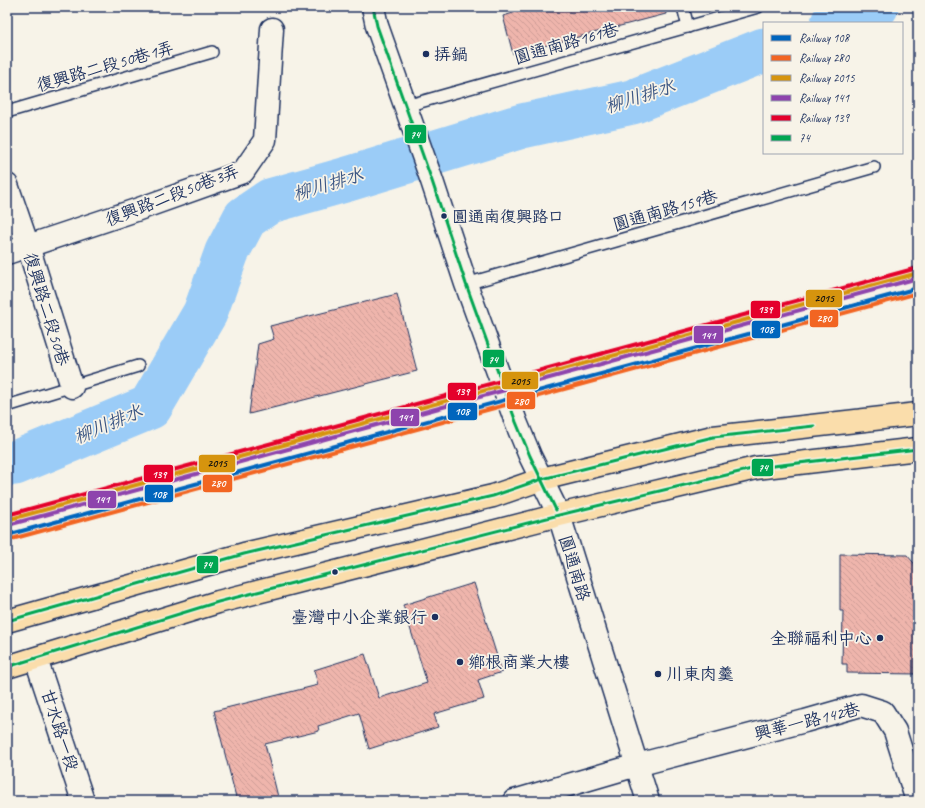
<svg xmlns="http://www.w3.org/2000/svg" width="925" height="808" font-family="Caveat,'LXGW WenKai TC',sans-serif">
	<defs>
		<pattern id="building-back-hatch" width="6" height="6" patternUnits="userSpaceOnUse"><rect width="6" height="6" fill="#efb5ac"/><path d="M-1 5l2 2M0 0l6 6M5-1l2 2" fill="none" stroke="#cc9c96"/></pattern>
	</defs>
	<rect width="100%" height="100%" fill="#f7f3e8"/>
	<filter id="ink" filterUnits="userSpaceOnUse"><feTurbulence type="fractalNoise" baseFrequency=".025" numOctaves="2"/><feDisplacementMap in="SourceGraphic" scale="8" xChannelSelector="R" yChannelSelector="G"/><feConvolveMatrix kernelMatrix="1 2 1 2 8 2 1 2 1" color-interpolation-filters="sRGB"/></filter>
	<g filter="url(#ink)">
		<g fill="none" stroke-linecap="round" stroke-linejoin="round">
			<!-- river -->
			<g stroke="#9bccf7" stroke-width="45">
				<path d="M833 23 876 7"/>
				<path d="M7 464 15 463 150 407 205 313 227 252 245 218 270 201 348 179 522 126 632 102 764 50"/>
			</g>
		</g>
		<!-- building -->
		<g fill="url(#building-back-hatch)" stroke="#1b2f5e">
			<path d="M516 7H665L666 14 513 54 503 16 517 12Z"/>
			<path d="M397 294 417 371 249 414 258 344 274 339 270 326Z"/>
			<path d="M840 554 907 555 918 568V674L847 673V664H842L843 611H840Z"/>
			<path d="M474 583 502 672 478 680 484 699 434 714 438 727 369 749 359 713 318 726 319 731 265 744 279 801H237L214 711 318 685 314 670 365 654 379 698 427 683 403 605Z"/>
		</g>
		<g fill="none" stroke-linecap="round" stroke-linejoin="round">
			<!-- service casing -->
			<g stroke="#1b2f5e" stroke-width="14">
				<g id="service">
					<path d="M683 7 688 27"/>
					<path d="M406 106 758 7"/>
					<path d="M7 112 212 52"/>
					<path d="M466 284 874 167"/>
					<path d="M7 406 138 366"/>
				</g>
			</g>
			<!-- minor casing -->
			<g stroke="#1b2f5e" stroke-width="25">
				<g id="minor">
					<path d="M7 185 28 246 72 387"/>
					<path d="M7 253 136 210 243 172 265 140 272 29"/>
					<path d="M36 659 83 801"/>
					<path d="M514 801 637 765 805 721 861 705 883 712 895 731 917 801"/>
				</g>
			</g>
			<!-- tertiary casing -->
			<g stroke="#1b2f5e" stroke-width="25">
				<path id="tertiary" d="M373 7 377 26 432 181 466 284 516 422 530 456 559 515 648 801"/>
			</g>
			<!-- primary casing -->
			<g stroke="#1b2f5e" stroke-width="25">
				<g id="primary">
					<path d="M7 621 244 554 493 496 542 479 713 437 918 414"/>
					<path d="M7 667 218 602 559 515 756 468 918 449"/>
				</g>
			</g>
			<!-- service -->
			<use href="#service" stroke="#f7f3e8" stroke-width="11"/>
			<!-- minor -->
			<use href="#minor" stroke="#f7f3e8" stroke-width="22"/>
			<!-- tertiary -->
			<use href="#tertiary" stroke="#f7f3e8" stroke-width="22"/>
			<!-- primary -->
			<use href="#primary" stroke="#faddab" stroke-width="22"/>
			<!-- bus-1 casing -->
			<g stroke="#f7f3e8" stroke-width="6">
				<g id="bus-1">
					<path d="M373 7 377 26 432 181 466 284 516 422 530 456 556 510"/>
					<path d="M7 621 244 554 493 496 542 479 713 437 814 426"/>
					<path d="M7 667 218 602 559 515 756 468 918 449"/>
				</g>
			</g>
			<!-- bus-1 -->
			<use href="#bus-1" stroke="#00a651" stroke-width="3"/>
			<!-- rail-1 casing -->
			<g stroke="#f7f3e8" stroke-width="7">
				<path id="rail-1" d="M7 535 918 288"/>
			</g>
			<!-- rail-2 casing -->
			<g stroke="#f7f3e8" stroke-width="7">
				<path id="rail-2" d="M8 540 918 293"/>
			</g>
			<!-- rail-3 casing -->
			<g stroke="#f7f3e8" stroke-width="7">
				<path id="rail-3" d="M7 520 918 273"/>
			</g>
			<!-- rail-4 casing -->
			<g stroke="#f7f3e8" stroke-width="7">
				<path id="rail-4" d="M8 525 918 278"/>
			</g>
			<!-- rail-5 casing -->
			<g stroke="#f7f3e8" stroke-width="7">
				<path id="rail-5" d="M7 515 917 268"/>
			</g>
			<!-- rail-1 -->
			<use href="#rail-1" stroke="#0065bd" stroke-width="4"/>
			<!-- rail-2 -->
			<use href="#rail-2" stroke="#f26522" stroke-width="4"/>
			<!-- rail-3 -->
			<use href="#rail-3" stroke="#d6940e" stroke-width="4"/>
			<!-- rail-4 -->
			<use href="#rail-4" stroke="#8e44ad" stroke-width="4"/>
			<!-- rail-5 -->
			<use href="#rail-5" stroke="#e4002b" stroke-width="4"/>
		</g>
	</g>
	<!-- markers -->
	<g fill="#1b2f5e" stroke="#f7f3e8" stroke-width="1.5">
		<circle cx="426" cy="54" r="4"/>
		<circle cx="444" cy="216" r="3.5"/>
		<circle cx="335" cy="572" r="3.5"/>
		<circle cx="435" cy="617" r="4"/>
		<circle cx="880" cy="638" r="4"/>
		<circle cx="460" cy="662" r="4"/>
		<circle cx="658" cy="674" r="4"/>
	</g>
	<g text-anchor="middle" stroke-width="3.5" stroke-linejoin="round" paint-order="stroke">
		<!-- bus labels -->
		<g font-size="16" fill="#1b2f5e" stroke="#f7f3e8" text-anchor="start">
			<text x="452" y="222">圓通南復興路口</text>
		</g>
		<!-- street labels -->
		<g font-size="17" fill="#1b2f5e" stroke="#f7f3e8">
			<text transform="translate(566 43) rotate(-16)" y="6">圓通南路161巷</text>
			<text transform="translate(105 66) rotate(-16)" y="6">復興路二段50巷1弄</text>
			<text transform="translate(172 195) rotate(-21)" y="6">復興路二段50巷3弄</text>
			<text transform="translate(665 210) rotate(-16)" y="6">圓通南路159巷</text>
			<text transform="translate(47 309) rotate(73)" y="6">復興路二段50巷</text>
			<text transform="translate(575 568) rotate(73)" y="6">圓通南路</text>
			<text transform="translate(807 721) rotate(-14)" y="6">興華一路142巷</text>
			<text transform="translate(60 730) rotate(72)" y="6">甘水路一段</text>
		</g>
		<!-- poi labels -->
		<g font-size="17" fill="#1b2f5e" stroke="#f7f3e8" text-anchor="start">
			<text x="434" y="60">挵鍋</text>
			<text x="427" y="623" text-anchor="end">臺灣中小企業銀行</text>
			<text x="872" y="644" text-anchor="end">全聯福利中心</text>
			<text x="468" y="668">鄉根商業大樓</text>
			<text x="666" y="680">川東肉羹</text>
		</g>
		<!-- water labels -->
		<g font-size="18" font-style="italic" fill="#3b5684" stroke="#f7f3e8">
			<text transform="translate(640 96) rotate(-18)" y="6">柳川排水</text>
			<text transform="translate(328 184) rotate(-17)" y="6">柳川排水</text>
			<text transform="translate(108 424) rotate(-23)" y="6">柳川排水</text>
		</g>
	</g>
	<g stroke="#f7f3e8" stroke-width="1.5">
		<rect x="404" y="124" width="23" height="20" rx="4" fill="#00a651"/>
		<rect x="805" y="289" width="38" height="19" rx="4" fill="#d6940e"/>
		<rect x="750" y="300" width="31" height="19" rx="4" fill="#e4002b"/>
		<rect x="809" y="309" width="30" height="19" rx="4" fill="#f26522"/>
		<rect x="751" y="320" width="30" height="19" rx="4" fill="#0065bd"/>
		<rect x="693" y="325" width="31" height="19" rx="4" fill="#8e44ad"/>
		<rect x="482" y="349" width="23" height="19" rx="4" fill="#00a651"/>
		<rect x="501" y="371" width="38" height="19" rx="4" fill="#d6940e"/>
		<rect x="447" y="382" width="30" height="19" rx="4" fill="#e4002b"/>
		<rect x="506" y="391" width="30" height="19" rx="4" fill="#f26522"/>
		<rect x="447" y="402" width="31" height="19" rx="4" fill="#0065bd"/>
		<rect x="390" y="408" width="30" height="19" rx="4" fill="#8e44ad"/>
		<rect x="198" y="454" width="38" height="19" rx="4" fill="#d6940e"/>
		<rect x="751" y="458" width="23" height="19" rx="4" fill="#00a651"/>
		<rect x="143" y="464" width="31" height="19" rx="4" fill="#e4002b"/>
		<rect x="202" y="474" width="31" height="19" rx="4" fill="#f26522"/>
		<rect x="144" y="484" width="30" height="19" rx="4" fill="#0065bd"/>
		<rect x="87" y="490" width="30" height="19" rx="4" fill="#8e44ad"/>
		<rect x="196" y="555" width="23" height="19" rx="4" fill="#00a651"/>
	</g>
	<g font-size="11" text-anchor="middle" font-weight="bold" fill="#fff">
		<text x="415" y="138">74</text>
		<text x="765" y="313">139</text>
		<text x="824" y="322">280</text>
		<text x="766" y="333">108</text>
		<text x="708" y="339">141</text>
		<text x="493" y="363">74</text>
		<text x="462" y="395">139</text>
		<text x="521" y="405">280</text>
		<text x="462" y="415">108</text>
		<text x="405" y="421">141</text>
		<text x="763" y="471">74</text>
		<text x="159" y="478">139</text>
		<text x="218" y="487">280</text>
		<text x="159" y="498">108</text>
		<text x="102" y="503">141</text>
		<text x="207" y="568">74</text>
	</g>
	<g font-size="11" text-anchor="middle" font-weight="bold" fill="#111">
		<text x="824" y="302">2015</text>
		<text x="520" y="385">2015</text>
		<text x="217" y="467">2015</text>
	</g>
	<!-- margin -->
	<rect width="925" height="808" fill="none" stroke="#f7f3e8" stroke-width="24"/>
	<rect x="12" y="12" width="901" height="784" fill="none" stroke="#1b2f5e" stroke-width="1.5" filter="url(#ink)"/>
	<!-- legend -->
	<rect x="763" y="22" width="140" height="132" fill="#f7f3e8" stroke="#9fa5b1"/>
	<rect x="771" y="35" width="20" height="6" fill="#0065bd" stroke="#9fa5b1"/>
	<text x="799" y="42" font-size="12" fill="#1b2f5e">Railway 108</text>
	<rect x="771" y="55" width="20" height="6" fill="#f26522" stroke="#9fa5b1"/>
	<text x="799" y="62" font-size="12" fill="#1b2f5e">Railway 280</text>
	<rect x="771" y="75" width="20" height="6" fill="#d6940e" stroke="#9fa5b1"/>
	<text x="799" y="82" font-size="12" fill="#1b2f5e">Railway 2015</text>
	<rect x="771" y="95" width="20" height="6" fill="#8e44ad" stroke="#9fa5b1"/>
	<text x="799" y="102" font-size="12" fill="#1b2f5e">Railway 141</text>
	<rect x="771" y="115" width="20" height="6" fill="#e4002b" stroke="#9fa5b1"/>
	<text x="799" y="122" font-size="12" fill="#1b2f5e">Railway 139</text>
	<rect x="771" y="135" width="20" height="6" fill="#00a651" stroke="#9fa5b1"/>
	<text x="799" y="142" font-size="12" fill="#1b2f5e">74</text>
</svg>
